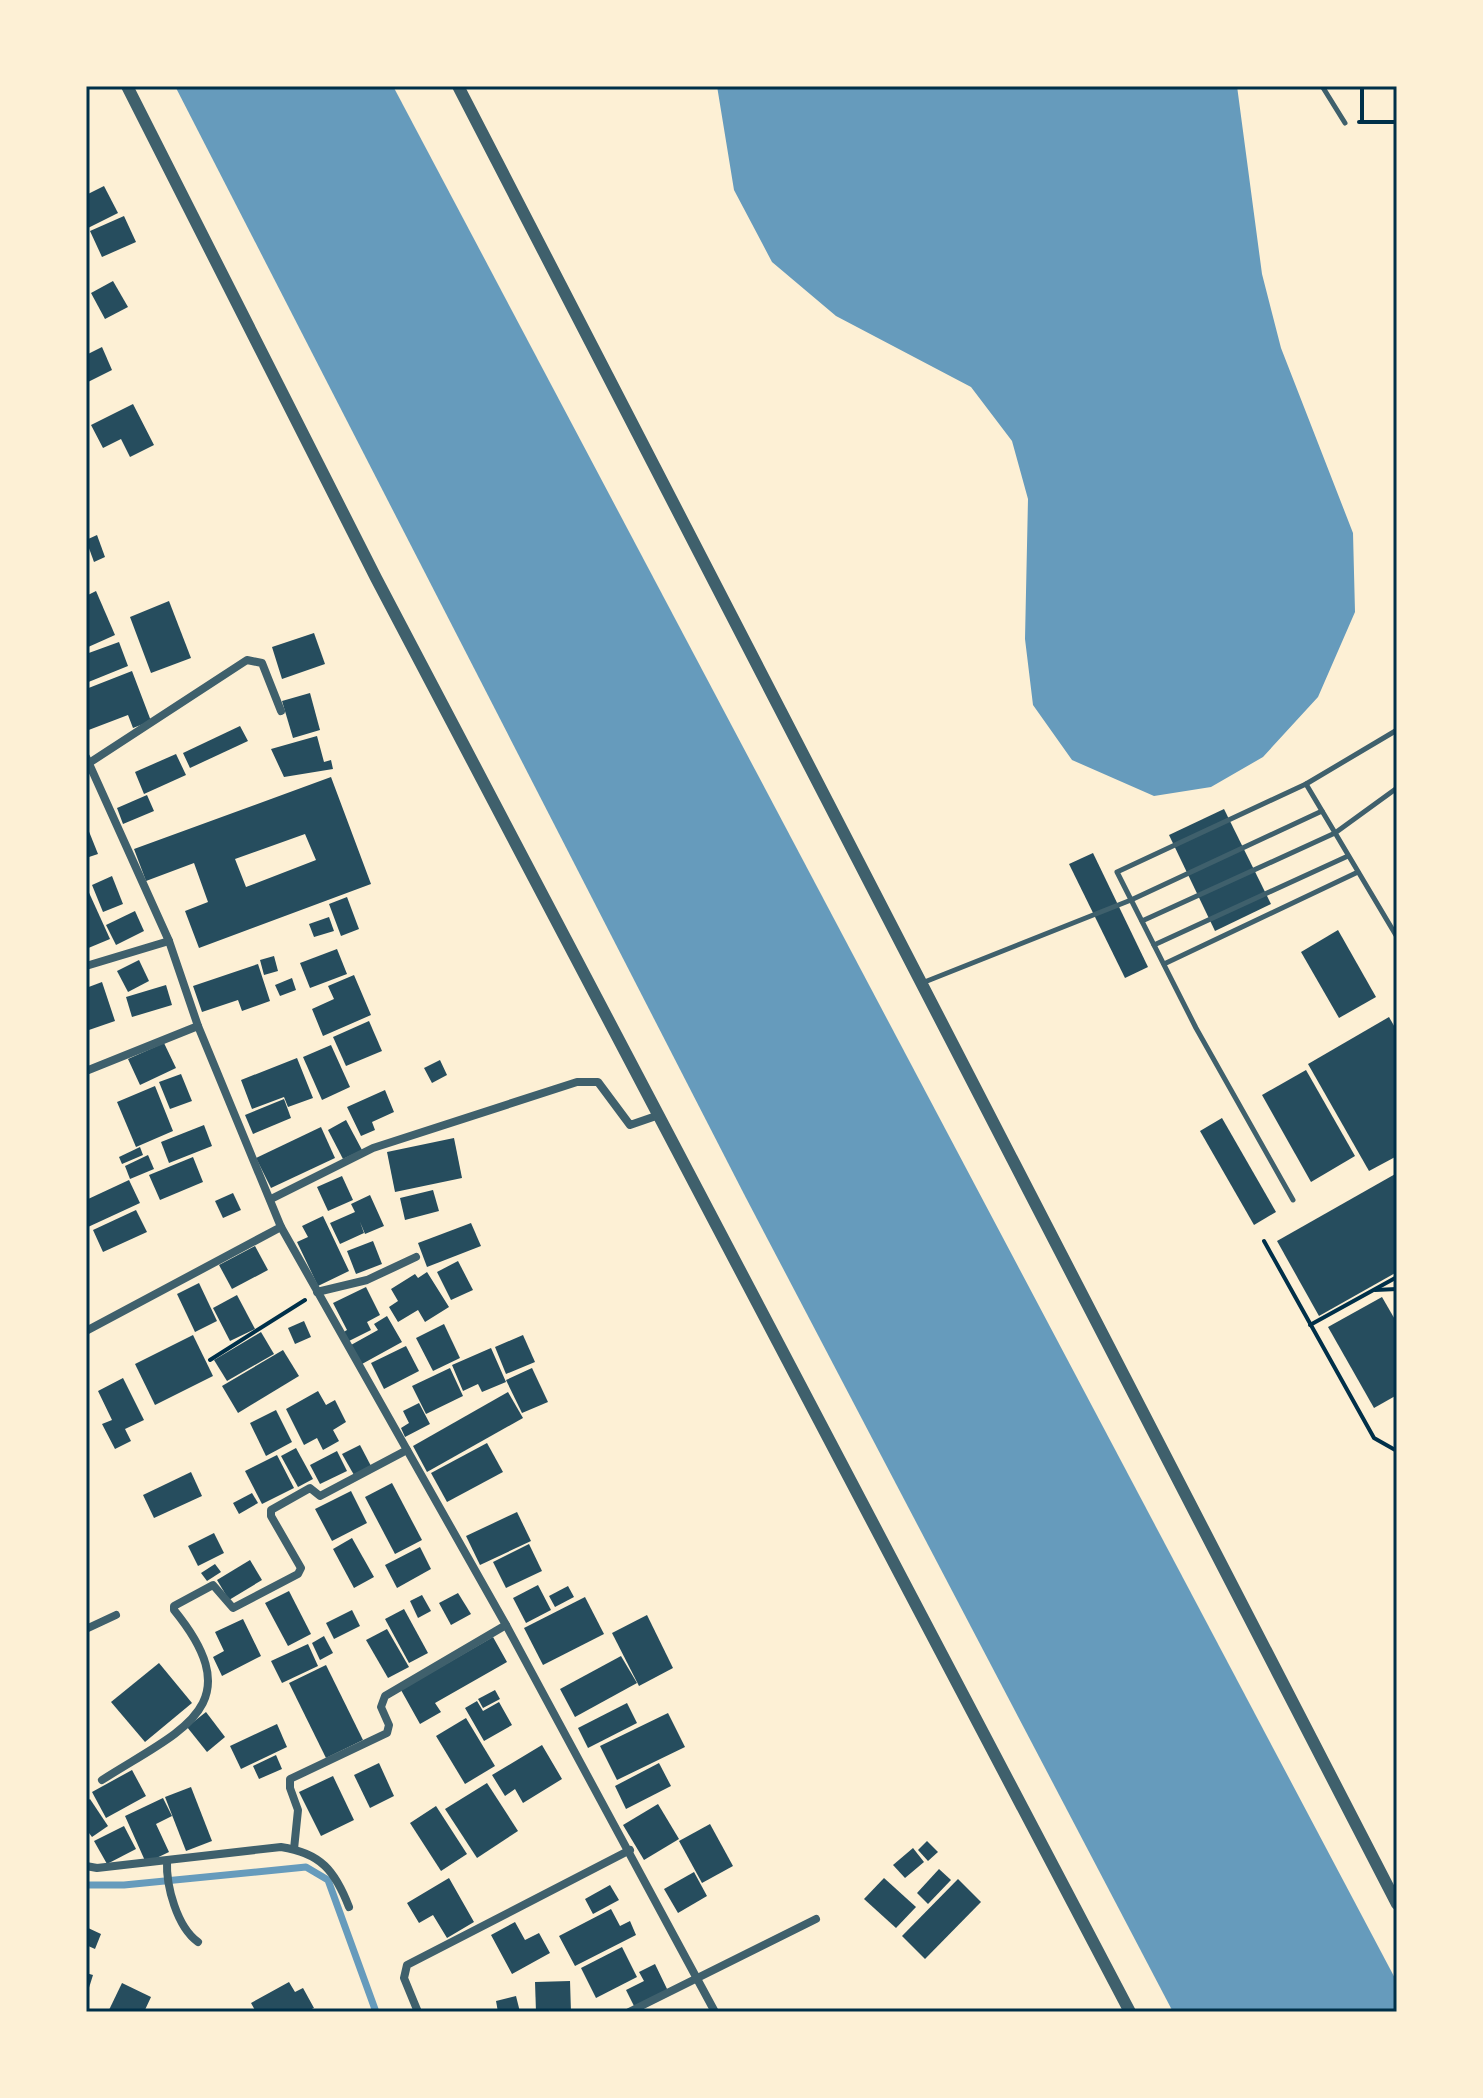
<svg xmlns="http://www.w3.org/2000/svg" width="1483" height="2098" font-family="Arial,sans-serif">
	<rect width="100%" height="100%" fill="#fdf0d5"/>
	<!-- water -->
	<g fill="#669bbc">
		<path d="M175 86H393L1397 1982V2012H1173L745 1196Z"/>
		<path d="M717 86H1237L1262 274 1281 348 1353 533 1355 612 1318 697 1263 757 1211 787 1154 796 1072 760 1033 705 1025 639 1028 499 1012 441 971 387 836 316 772 262 734 190Z"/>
	</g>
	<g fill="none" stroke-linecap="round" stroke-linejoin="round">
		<!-- stream -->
		<path stroke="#669bbc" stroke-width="7" d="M86 1885H124L306 1867 328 1880 376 2012"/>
	</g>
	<!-- building -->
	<g fill="#264d5e" fill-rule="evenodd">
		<path d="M104 186 118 213 86 229V195Z"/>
		<path d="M124 216 136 242 102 257 90 231Z"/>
		<path d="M113 281 128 307 105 319 91 293Z"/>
		<path d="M102 347 112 370 86 383V355Z"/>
		<path d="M133 404 154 445 130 457 121 439 103 448 91 425Z"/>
		<path d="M97 535 105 557 94 562 86 540Z"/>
		<path d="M96 591 115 635 86 648V596Z"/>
		<path d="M169 601 191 658 151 673 130 617Z"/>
		<path d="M314 633 325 664 282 679 272 647Z"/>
		<path d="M119 642 128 666 86 683V654Z"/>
		<path d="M132 671 151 721 133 728 128 715 86 731V689Z"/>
		<path d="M310 693 320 730 293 738 282 701Z"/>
		<path d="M240 726 248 741 190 768 183 753Z"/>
		<path d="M317 736 324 762 331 760 333 769 284 777 271 749Z"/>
		<path d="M176 754 186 775 144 794 135 772Z"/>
		<path d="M331 777 371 884 199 948 185 911 208 902 194 863 146 881 134 849ZM305 834 316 860 246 887 235 859Z"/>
		<path d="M147 795 154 811 123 824 117 808Z"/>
		<path d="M1224 809 1271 904 1215 931 1169 835Z"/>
		<path d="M86 824 98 854 86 858Z"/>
		<path d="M1093 853 1148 967 1125 978 1069 864Z"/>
		<path d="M112 876 123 904 103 912 92 885Z"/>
		<path d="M86 886 110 939 86 949Z"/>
		<path d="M347 897 359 929 341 936 329 904Z"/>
		<path d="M135 911 144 931 116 945 106 925Z"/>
		<path d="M329 917 334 931 314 937 309 924Z"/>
		<path d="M1338 930 1376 997 1339 1018 1301 952Z"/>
		<path d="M337 949 347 974 310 988 300 963Z"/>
		<path d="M274 956 278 971 264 975 260 960Z"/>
		<path d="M139 960 149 981 128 992 117 971Z"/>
		<path d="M258 964 270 1001 242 1011 238 1000 202 1012 193 986Z"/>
		<path d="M354 975 371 1015 323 1036 312 1009 334 999 328 986Z"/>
		<path d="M292 978 296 990 280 996 275 985Z"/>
		<path d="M102 982 115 1021 86 1031V988Z"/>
		<path d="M166 985 172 1005 132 1017 126 997Z"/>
		<path d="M1389 1017 1397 1031V1156L1369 1171 1308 1064Z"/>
		<path d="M369 1021 382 1051 346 1066 333 1037Z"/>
		<path d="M164 1043 176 1068 140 1085 128 1059Z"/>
		<path d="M331 1045 350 1087 322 1100 303 1057Z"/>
		<path d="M297 1058 313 1098 288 1107 284 1097 252 1109 241 1080Z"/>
		<path d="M440 1060 447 1075 432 1083 424 1068Z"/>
		<path d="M1306 1070 1355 1156 1311 1182 1262 1095Z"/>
		<path d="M181 1074 192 1101 170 1109 159 1082Z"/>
		<path d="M155 1086 173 1131 136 1147 117 1102Z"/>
		<path d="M385 1090 394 1112 372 1122 375 1130 361 1136 347 1107Z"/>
		<path d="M284 1099 291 1118 253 1134 245 1115Z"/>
		<path d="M1222 1118 1276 1212 1254 1225 1200 1131Z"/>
		<path d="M346 1120 362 1150 343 1159 328 1130Z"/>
		<path d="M204 1125 212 1146 169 1163 161 1142Z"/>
		<path d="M321 1127 335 1158 271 1188 256 1158Z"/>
		<path d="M454 1138 462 1178 395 1192 387 1152Z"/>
		<path d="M140 1147 143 1155 122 1164 119 1157Z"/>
		<path d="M148 1155 154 1169 130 1179 125 1166Z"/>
		<path d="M193 1157 203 1182 160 1200 149 1175Z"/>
		<path d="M1397 1173V1272L1319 1316 1277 1241Z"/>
		<path d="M342 1176 353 1200 328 1211 317 1187Z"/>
		<path d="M129 1180 140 1203 88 1227 86 1200Z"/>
		<path d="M433 1190 439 1211 405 1220 400 1198Z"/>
		<path d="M233 1193 241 1210 223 1218 215 1201Z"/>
		<path d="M370 1195 384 1226 365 1234 360 1222 364 1233 340 1244 330 1223 355 1212 351 1204Z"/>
		<path d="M136 1210 147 1232 103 1252 93 1230Z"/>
		<path d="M323 1216 349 1271 318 1286 297 1242 308 1237 302 1226Z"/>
		<path d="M471 1223 481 1246 427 1267 418 1243Z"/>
		<path d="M373 1241 382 1264 356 1274 347 1251Z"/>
		<path d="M255 1246 268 1270 232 1289 219 1265Z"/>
		<path d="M458 1261 473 1290 451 1300 437 1272Z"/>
		<path d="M427 1272 449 1307 425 1322 418 1310 398 1322 389 1307 398 1301 391 1289 415 1274 418 1278Z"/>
		<path d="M199 1283 217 1321 195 1332 177 1294Z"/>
		<path d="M366 1287 380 1315 367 1322 371 1330 347 1342 342 1333 347 1330 333 1303Z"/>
		<path d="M237 1295 255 1329 230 1341 213 1308Z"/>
		<path d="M1382 1297 1397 1323V1395L1374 1408 1328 1327Z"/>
		<path d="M387 1316 402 1342 362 1364 351 1345 378 1330 374 1324Z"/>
		<path d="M304 1321 311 1337 295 1344 288 1328Z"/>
		<path d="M444 1324 460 1358 433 1371 416 1338Z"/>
		<path d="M261 1332 274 1354 227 1381 214 1360Z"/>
		<path d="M193 1335 213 1376 155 1405 135 1364Z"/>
		<path d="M523 1335 535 1362 506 1374 495 1347Z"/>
		<path d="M406 1346 419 1371 384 1389 371 1363Z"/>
		<path d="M491 1348 506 1382 482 1392 478 1384 463 1391 452 1365Z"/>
		<path d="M283 1350 299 1376 238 1413 222 1386Z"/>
		<path d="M450 1368 463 1396 426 1414 412 1386Z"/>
		<path d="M532 1368 548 1402 522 1413 506 1380Z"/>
		<path d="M123 1378 144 1420 125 1429 131 1441 115 1449 102 1424 112 1420 98 1391Z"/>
		<path d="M318 1391 326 1405 335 1400 346 1422 333 1430 339 1441 323 1450 317 1438 304 1445 286 1409Z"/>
		<path d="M508 1392 523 1418 427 1472 413 1446Z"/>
		<path d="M419 1403 430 1424 405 1437 401 1428 409 1423 403 1411Z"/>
		<path d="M276 1410 292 1442 266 1456 250 1423Z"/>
		<path d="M487 1443 503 1472 447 1502 431 1473Z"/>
		<path d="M360 1445 371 1466 354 1475 342 1454Z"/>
		<path d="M296 1448 313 1479 298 1487 281 1456Z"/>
		<path d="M337 1451 347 1471 320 1484 310 1465Z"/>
		<path d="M277 1455 294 1488 262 1504 245 1471Z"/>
		<path d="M191 1472 202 1496 154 1518 143 1495Z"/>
		<path d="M392 1483 422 1540 395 1554 365 1497Z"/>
		<path d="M351 1491 367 1523 332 1541 315 1509Z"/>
		<path d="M252 1493 258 1503 239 1514 233 1503Z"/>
		<path d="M517 1512 531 1541 480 1565 466 1536Z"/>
		<path d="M214 1533 224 1553 198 1566 188 1546Z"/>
		<path d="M352 1538 374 1577 354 1588 333 1549Z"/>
		<path d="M529 1544 542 1571 506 1588 493 1562Z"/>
		<path d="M420 1547 431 1569 397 1588 385 1565Z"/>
		<path d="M250 1560 262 1580 229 1600 217 1580Z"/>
		<path d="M215 1564 221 1572 207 1581 201 1573Z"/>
		<path d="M538 1585 551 1610 526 1623 513 1598Z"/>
		<path d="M568 1586 574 1597 555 1607 549 1596Z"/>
		<path d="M289 1591 311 1634 288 1646 265 1603Z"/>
		<path d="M458 1593 471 1614 451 1625 439 1603Z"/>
		<path d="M422 1595 431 1611 418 1618 410 1601Z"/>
		<path d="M585 1597 604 1634 543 1665 524 1628Z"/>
		<path d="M404 1609 428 1653 409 1663 385 1619Z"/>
		<path d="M352 1610 360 1626 334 1639 326 1623Z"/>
		<path d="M647 1615 673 1668 639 1686 612 1633Z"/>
		<path d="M243 1619 261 1656 222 1676 213 1657 224 1651 215 1632Z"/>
		<path d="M387 1629 409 1667 388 1678 366 1640Z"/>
		<path d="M324 1636 333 1653 320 1660 312 1643Z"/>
		<path d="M493 1637 507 1662 435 1703 441 1712 420 1724 401 1690Z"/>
		<path d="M308 1644 318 1666 282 1683 271 1661Z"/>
		<path d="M621 1656 637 1683 575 1717 560 1689Z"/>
		<path d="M159 1663 192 1703 145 1742 111 1702Z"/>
		<path d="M326 1665 363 1740 326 1758 289 1683Z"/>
		<path d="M495 1690 500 1699 483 1708 478 1699Z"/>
		<path d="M477 1701 483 1711 499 1702 512 1725 484 1741 465 1708Z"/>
		<path d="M627 1703 637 1723 588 1748 578 1728Z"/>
		<path d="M206 1712 225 1737 207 1752 187 1727Z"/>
		<path d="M668 1713 685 1747 617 1780 600 1746Z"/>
		<path d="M466 1718 495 1766 465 1784 436 1736Z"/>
		<path d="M277 1724 287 1747 241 1769 230 1746Z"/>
		<path d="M542 1745 562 1779 523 1803 515 1789 505 1796 492 1775Z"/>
		<path d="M276 1755 282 1769 259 1779 253 1766Z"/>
		<path d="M379 1763 394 1796 370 1808 354 1775Z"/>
		<path d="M659 1763 671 1786 626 1809 615 1786Z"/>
		<path d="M132 1770 146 1796 106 1818 92 1792Z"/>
		<path d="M333 1776 354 1820 321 1836 299 1792Z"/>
		<path d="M487 1783 518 1831 477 1858 445 1809Z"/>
		<path d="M191 1787 212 1841 186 1851 165 1797Z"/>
		<path d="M163 1798 172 1816 156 1824 169 1852 146 1863 125 1816Z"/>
		<path d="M90 1799 108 1826 92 1837 86 1829V1802Z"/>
		<path d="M658 1804 679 1839 644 1860 623 1825Z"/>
		<path d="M436 1806 467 1854 441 1871 410 1823Z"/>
		<path d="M710 1824 733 1866 702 1883 679 1841Z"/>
		<path d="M124 1826 136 1849 107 1864 94 1841Z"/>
		<path d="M927 1841 938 1852 928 1861 918 1850Z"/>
		<path d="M913 1848 924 1862 905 1878 893 1865Z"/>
		<path d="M939 1869 951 1880 928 1904 917 1893Z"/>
		<path d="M694 1872 707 1896 678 1913 664 1889Z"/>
		<path d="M449 1878 474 1922 447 1938 433 1915 419 1923 407 1903Z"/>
		<path d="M884 1878 916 1907 896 1928 864 1899Z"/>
		<path d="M958 1879 981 1902 925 1959 902 1936Z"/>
		<path d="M610 1885 619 1900 593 1914 585 1899Z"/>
		<path d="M611 1909 620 1926 630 1921 636 1935 575 1966 559 1936Z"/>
		<path d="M515 1922 525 1940 539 1933 550 1953 512 1974 491 1935Z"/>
		<path d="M86 1927 101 1934 95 1949 86 1945Z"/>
		<path d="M622 1947 637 1977 596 1998 581 1968Z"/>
		<path d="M655 1964 668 1991 635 2008 626 1990 644 1981 639 1972Z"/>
		<path d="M86 1973 93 1975 87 1994H86Z"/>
		<path d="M570 1981 571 2012H536L535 1982Z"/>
		<path d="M289 1982 295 1992 303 1988 314 2008 305 2012H256L251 2003Z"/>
		<path d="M122 1983 151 1997 144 2012H108Z"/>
		<path d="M516 1996 520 2012H498L496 2001Z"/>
	</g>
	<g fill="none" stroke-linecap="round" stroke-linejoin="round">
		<!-- path -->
		<g stroke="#003049" stroke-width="4">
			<path d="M1362 86V122"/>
			<path d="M1359 122H1397"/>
			<path d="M1264 1241 1374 1438 1397 1451"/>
			<path d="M1375 1290 1397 1289"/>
			<path d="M1310 1325 1397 1277"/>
			<path d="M210 1360 305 1300"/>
		</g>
		<!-- service -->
		<g stroke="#3f606c" stroke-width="5">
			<path d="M1322 86 1345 123"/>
			<path d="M1306 784 1397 937"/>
			<path d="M1142 921 1335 833 1397 788"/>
			<path d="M1154 945 1348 856"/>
			<path d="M1164 964 1358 872"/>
			<path d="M922 983 1131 900 1322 811"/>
			<path d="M1293 1200 1196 1028 1117 872 1306 784 1397 730"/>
		</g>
		<!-- minor -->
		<g stroke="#3f606c" stroke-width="8">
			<path d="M86 757 169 941 198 1026 281 1227 506 1625 715 2012"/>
			<path d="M89 763 247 660 262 663 281 711"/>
			<path d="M86 966 169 941"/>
			<path d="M86 1071 198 1026"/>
			<path d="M271 1199 373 1148 577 1082H598L630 1125 659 1115"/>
			<path d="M317 1292 367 1280 416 1257"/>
			<path d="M86 1331 281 1227"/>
			<path d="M86 1629 116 1615"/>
			<path d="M102 1780C180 1730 253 1707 174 1610V1606L213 1585 233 1608 298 1574 301 1568 271 1516V1510L310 1488 320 1496 407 1450"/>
			<path d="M294 1849 298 1810 290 1788V1779L387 1733 389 1725 381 1707 385 1696 506 1625"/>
			<path d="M167 1861C166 1886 177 1927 198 1942"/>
			<path d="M86 1866 97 1868 281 1847C321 1853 335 1871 349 1907"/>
			<path d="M418 2012 404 1978 407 1965 630 1850"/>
			<path d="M629 2012 816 1919"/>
		</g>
		<!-- tertiary -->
		<g stroke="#3f606c" stroke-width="12">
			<path d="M127 86 376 578 1130 2012"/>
			<path d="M458 86 1397 1904"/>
		</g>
	</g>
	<!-- border -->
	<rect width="1483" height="2098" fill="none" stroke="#fdf0d5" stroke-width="176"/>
	<rect x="88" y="88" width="1307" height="1922" fill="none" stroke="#003049" stroke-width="3"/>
</svg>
